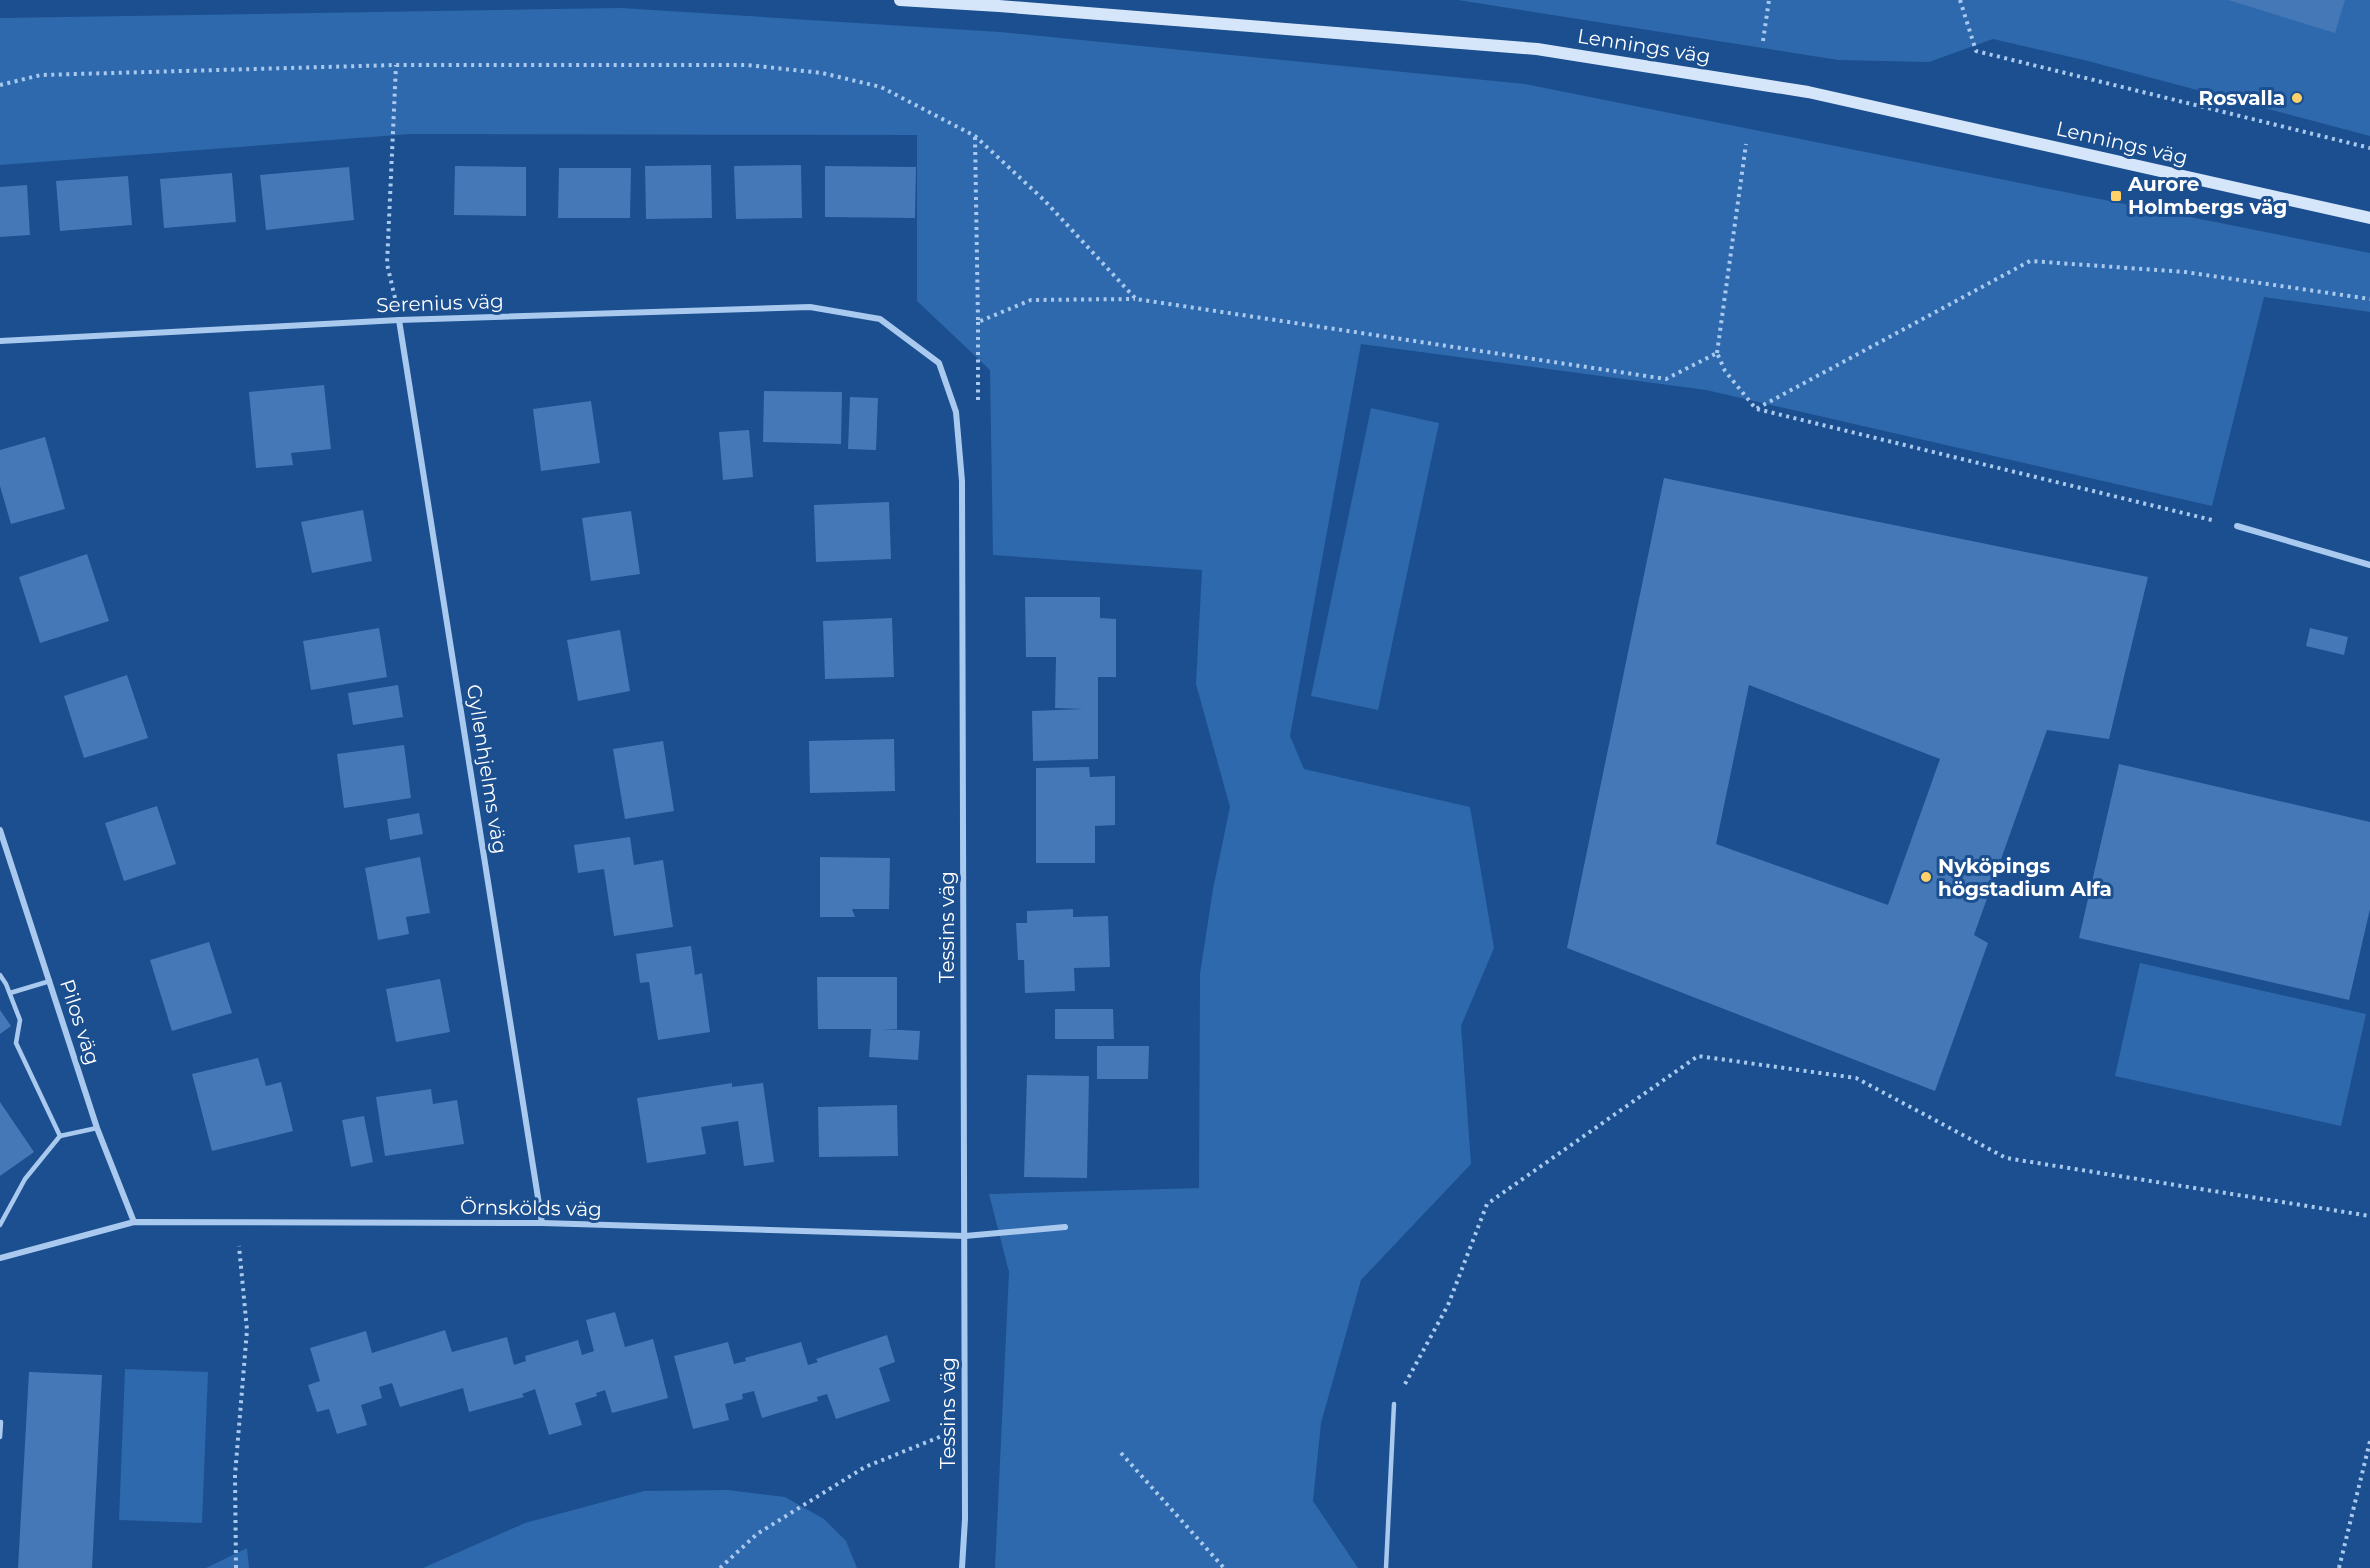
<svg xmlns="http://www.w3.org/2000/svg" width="2370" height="1568" font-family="Montserrat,sans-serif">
	<rect width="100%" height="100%" fill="#1b4f8f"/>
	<!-- green -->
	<g fill="#2e69ad">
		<path d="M1458 0H2370V136L2088 61 1993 39 1929 62 1838 60Z"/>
		<path d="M621 8 1000 32 1525 84 2370 253V312L2264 297 2212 506 1706 390 1361 344 1290 736 1304 769 1470 807 1494 948 1461 1026 1471 1164 1361 1280 1321 1423 1313 1501 1358 1568H995L1009 1272 989 1194 1199 1188 1200 974 1213 889 1230 807 1196 684 1202 570 993 555 990 370 917 301V135L411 134 0 165V18Z"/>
		<path d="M1371 408 1439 423 1378 710 1311 696Z"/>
		<path d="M2140 963 2366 1014 2341 1126 2115 1076Z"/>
		<path d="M125 1369 208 1372 202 1523 119 1520Z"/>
		<path d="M728 1490 785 1497 824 1519 846 1541 857 1568H423L525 1523 644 1491Z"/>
		<path d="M247 1548 249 1568H206Z"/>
	</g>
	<!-- building -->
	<g fill="#4478b7" fill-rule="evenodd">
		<path d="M2228 0H2345L2335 33Z"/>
		<path d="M711 165 712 218 646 219 645 166Z"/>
		<path d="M801 165 802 218 736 219 734 166Z"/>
		<path d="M455 166 526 167V216L454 215Z"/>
		<path d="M825 166 916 167 915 218 825 217Z"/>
		<path d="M349 167 354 220 266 230 260 175Z"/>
		<path d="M559 168H631L630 218H558Z"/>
		<path d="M232 173 236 222 164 228 160 179Z"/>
		<path d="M128 176 132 225 60 231 56 181Z"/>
		<path d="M27 185 30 235 0 237V187Z"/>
		<path d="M324 385 331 449 291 453 293 465 256 468 249 392Z"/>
		<path d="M764 391 842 392 841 444 763 442Z"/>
		<path d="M850 397 878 398 876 450 848 449Z"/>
		<path d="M591 401 600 463 541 471 533 409Z"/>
		<path d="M749 430 753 477 723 480 719 432Z"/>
		<path d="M45 437 65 509 11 524 0 486V450Z"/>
		<path d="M1664 478 2148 577 2109 739 2047 730 1974 935 1988 943 1935 1091 1567 948ZM1749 685 1940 759 1888 905 1716 844Z"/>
		<path d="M889 502 891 559 816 562 814 505Z"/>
		<path d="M363 510 372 561 312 573 301 522Z"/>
		<path d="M631 511 640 574 591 581 582 518Z"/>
		<path d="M87 554 109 621 40 643 19 577Z"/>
		<path d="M1025 597H1100V618L1116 619V677H1098V759L1033 761 1032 711 1083 709 1055 708 1056 657H1026Z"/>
		<path d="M892 618 894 677 825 679 823 621Z"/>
		<path d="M379 628 387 677 311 690 303 641Z"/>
		<path d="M2310 628 2348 637 2344 655 2306 646Z"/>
		<path d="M620 630 630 691 578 701 567 640Z"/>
		<path d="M127 675 148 738 84 758 64 696Z"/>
		<path d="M398 685 403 717 353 725 348 693Z"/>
		<path d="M894 739 895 791 810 793 809 741Z"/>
		<path d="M663 741 674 811 625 819 613 749Z"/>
		<path d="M404 745 411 798 344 808 337 754Z"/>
		<path d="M2119 764 2370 822V909L2349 1000 2079 938Z"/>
		<path d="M1089 767 1090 777 1115 776V825L1095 826V863H1036V768Z"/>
		<path d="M157 806 176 864 124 881 105 823Z"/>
		<path d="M419 813 423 834 390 840 387 819Z"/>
		<path d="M630 837 634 865 663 860 673 927 614 936 604 869 578 873 574 845Z"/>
		<path d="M420 857 430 913 406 917 409 934 378 940 365 868Z"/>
		<path d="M820 857 890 858 889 909H852L855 917H820Z"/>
		<path d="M1073 909V917L1108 916 1110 967 1074 968 1075 991 1025 993 1024 960H1018L1016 923H1027V911Z"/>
		<path d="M209 942 232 1013 172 1031 150 960Z"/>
		<path d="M691 946 695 975 702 973 710 1032 658 1040 649 982 640 983 636 954Z"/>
		<path d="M817 977H897V1029H882L920 1031 918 1060 869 1057 871 1029H818Z"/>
		<path d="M440 979 450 1032 396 1042 386 989Z"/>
		<path d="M1055 1009H1113L1114 1039H1055Z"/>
		<path d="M0 1010 11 1026 0 1034Z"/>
		<path d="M1097 1046H1149L1148 1079H1097Z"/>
		<path d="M258 1058 266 1086 281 1082 293 1131 212 1151 192 1074Z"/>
		<path d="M1027 1075 1089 1076 1087 1178 1024 1177Z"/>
		<path d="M732 1083V1087L763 1083 774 1162 744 1166 738 1121 701 1127 706 1154 647 1163 637 1098Z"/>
		<path d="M431 1089 433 1104 457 1100 464 1144 385 1156 376 1097Z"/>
		<path d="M0 1102 34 1152 0 1176Z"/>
		<path d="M897 1105 898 1156 819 1157 818 1107Z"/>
		<path d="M364 1116 373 1162 351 1167 342 1120Z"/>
		<path d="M615 1312 625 1347 653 1339 668 1398 612 1413 605 1390 596 1393 597 1396 575 1403 582 1425 549 1435 535 1389 522 1394 524 1397 469 1412 463 1388 400 1407 392 1383 379 1387 382 1398 361 1405 367 1425 337 1434 329 1409 317 1412 308 1385 320 1381 310 1348 366 1331 372 1353 445 1330 452 1352 507 1337 514 1365 526 1361 525 1356 578 1340 582 1355 594 1351 586 1320Z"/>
		<path d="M887 1335 895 1362 879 1368 890 1401 836 1419 827 1394 817 1397 818 1401 762 1418 754 1391 742 1394 743 1399 725 1404 729 1420 693 1429 674 1356 728 1342 734 1364 746 1361 745 1358 801 1342 808 1365 818 1362 816 1359Z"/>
		<path d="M29 1372 102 1375 92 1568H18Z"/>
	</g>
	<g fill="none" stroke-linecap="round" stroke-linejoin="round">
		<!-- path -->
		<g stroke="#a9c9ee" stroke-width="4" stroke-dasharray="3 4.5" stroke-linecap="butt">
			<path d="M1960 0 1976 51 2370 148"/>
			<path d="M1763 41 1769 0"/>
			<path d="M0 85 41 75 396 65H747L822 73 881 87 975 136 1044 200 1136 299 1666 379 1717 353 1725 371 1756 409 2030 261 2185 272 2370 299"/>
			<path d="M975 137 978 322 1031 300 1135 299"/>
			<path d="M395 298 387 264 396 65"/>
			<path d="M978 322V401"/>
			<path d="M1717 353 1746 144"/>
			<path d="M1757 409 2216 521"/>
			<path d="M1405 1384 1448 1305 1487 1204 1698 1056 1856 1078 2006 1158 2370 1216"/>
			<path d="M1121 1453 1224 1568"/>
			<path d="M236 1568 235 1475 247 1330 239 1246"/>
			<path d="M720 1568 757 1534 865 1467 942 1436"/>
			<path d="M2339 1568 2370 1441"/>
		</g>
		<!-- lane -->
		<g stroke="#a9c9ee" stroke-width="4.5">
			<path d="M0 975 6 984 20 1020 16 1043 60 1136 97 1128"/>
			<path d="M10 993 50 981"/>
			<path d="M0 1225 25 1179 60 1136"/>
			<path d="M0 1437 1 1422"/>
			<path d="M1386 1568 1394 1404"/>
		</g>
		<!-- street -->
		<g stroke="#a9c9ee" stroke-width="6">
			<path d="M399 320 542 1223"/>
			<path d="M0 341 399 320 810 307 880 319 939 363 956 412 962 481 965 1519 962 1568"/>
			<path d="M2237 526 2370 565"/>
			<path d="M0 830 97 1128 134 1222"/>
			<path d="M0 1258 134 1222 542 1223 965 1236 1065 1227"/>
		</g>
		<!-- secondary -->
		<path stroke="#d6e6fa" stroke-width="12" d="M900 0 999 6 1537 49 1808 92 2370 218"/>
	</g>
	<!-- markers -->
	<g fill="#ffd166" stroke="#1b4f8f" stroke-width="2">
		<circle cx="2297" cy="98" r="6"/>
		<rect x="2110" y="190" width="12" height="12" rx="3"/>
		<circle cx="1926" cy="877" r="6"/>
	</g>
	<g text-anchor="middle" stroke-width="6" stroke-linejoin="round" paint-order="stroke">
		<!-- street labels -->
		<g font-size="20" fill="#fff" stroke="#1b4f8f">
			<text transform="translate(1644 46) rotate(9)" y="7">Lennings väg</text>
			<text transform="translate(2122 143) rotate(13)" y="7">Lennings väg</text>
			<text transform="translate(440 303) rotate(-2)" y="7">Serenius väg</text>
			<text transform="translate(487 769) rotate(81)" y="7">Gyllenhjelms väg</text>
			<text transform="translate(947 927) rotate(-90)" y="7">Tessins väg</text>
			<text transform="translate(80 1022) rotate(72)" y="7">Pilos väg</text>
			<text transform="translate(531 1208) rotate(1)" y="7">Örnskölds väg</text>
			<text transform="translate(948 1413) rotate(-90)" y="7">Tessins väg</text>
		</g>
		<!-- poi labels -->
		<g font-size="20" font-weight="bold" fill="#fff" stroke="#1b4f8f" text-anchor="start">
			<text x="2285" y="105" text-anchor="end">Rosvalla</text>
			<text x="2128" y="191">Aurore<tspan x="2128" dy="23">Holmbergs väg</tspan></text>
			<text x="1938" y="873">Nyköpings<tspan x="1938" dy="23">högstadium Alfa</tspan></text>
		</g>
	</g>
</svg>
